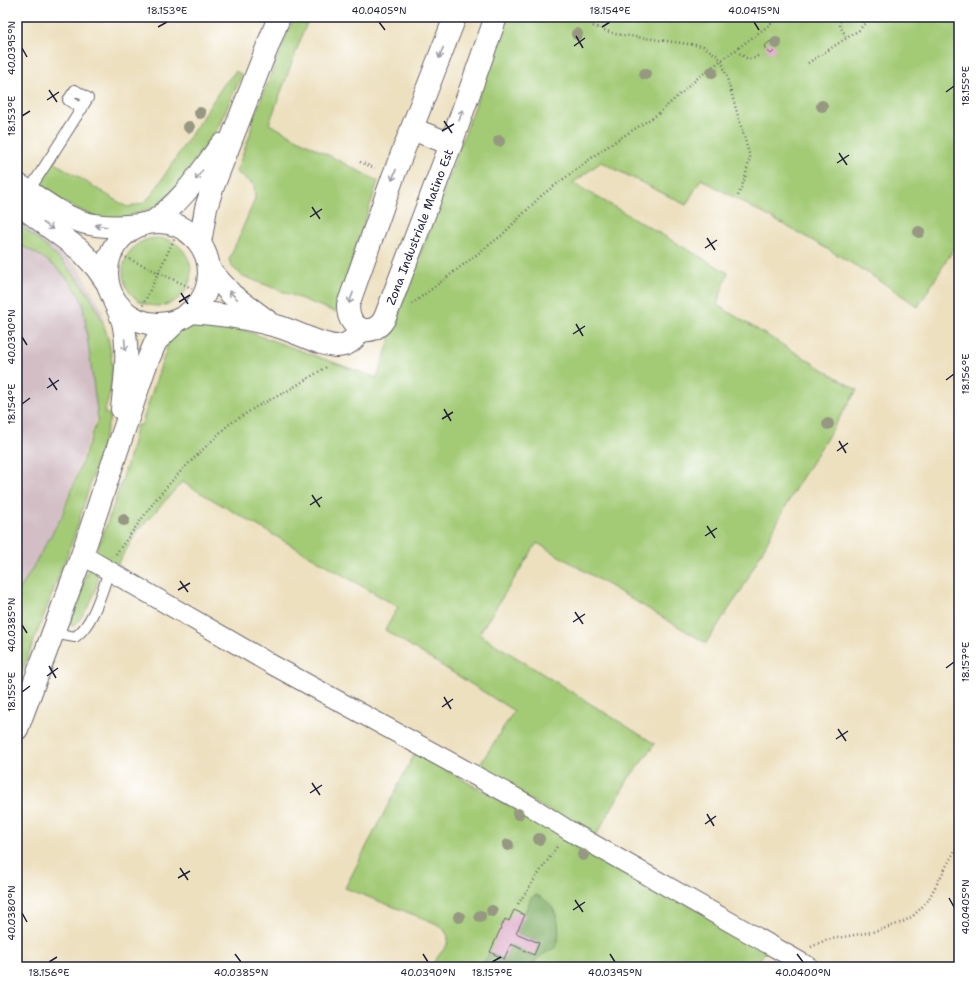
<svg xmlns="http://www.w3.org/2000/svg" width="976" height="984" font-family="'Shantell Sans',sans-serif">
	<rect width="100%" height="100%" fill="#fff"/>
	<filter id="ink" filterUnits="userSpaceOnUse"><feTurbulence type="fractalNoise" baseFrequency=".025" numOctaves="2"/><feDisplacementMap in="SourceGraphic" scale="8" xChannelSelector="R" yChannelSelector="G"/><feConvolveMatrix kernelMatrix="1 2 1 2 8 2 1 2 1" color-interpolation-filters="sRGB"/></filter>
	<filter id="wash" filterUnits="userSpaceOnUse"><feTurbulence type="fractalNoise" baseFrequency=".012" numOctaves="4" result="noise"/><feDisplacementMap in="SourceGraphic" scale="16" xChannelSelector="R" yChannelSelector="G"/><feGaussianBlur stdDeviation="0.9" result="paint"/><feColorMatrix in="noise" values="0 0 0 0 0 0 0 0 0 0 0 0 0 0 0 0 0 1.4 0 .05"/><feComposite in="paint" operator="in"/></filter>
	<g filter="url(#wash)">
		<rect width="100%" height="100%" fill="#ede0bf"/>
		<!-- industrial -->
		<path fill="#d2bec4" d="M17 216 79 268 103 311 108 387 17 635Z"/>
		<!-- green -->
		<g fill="#a3cb76" stroke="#627658">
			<path d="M294 17H309L269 124 378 181 335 312 243 276 233 268 229 260 255 199 254 185 236 172 250 135 253 119Z"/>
			<path d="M508 17H959V240L918 307C850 257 774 221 701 179L686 205 601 162 573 183 728 273 717 305 857 390 795 489 741 591 706 643 537 543 479 634 655 744 629 778 595 837 451 755 479 766 514 711 385 630 398 607 182 482 137 532 118 563 120 569 102 560 96 552C112 510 128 469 137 424L141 426 172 332 198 322 229 325 377 378 403 301Z"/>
			<path d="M236 71 242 75 213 138 187 177 158 206 123 218 105 221 62 202 41 185 52 161 127 207 144 203 153 193 224 84Z"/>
			<path d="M17 222C34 237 54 252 69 269 99 301 119 348 110 392 109 399 106 406 104 413L111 415 75 534 17 685V595L61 518 98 419 83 304C72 276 44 255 17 244Z"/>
			<circle cx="157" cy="272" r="34"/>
			<path d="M90 566 98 572C98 592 87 612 74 626L70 624 69 619Z"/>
			<path d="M415 753 767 949 755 967H430L447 945 448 936 443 928 435 923 345 888Z"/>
		</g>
		<!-- forest -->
		<path fill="#82af67" stroke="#526851" d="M536 895C557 903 562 926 557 946 548 953 536 955 532 967H481L490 952 504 959 511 944 534 954 539 943 516 933 531 898Z"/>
		<g id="blocks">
			<!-- building -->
			<g fill="#dcaac7">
				<path d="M770 41 777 48 771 54 764 47Z"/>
				<path d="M514 910 525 915 516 933 539 943 534 955 511 944 504 959 490 952 505 919 509 921Z"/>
			</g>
		</g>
	</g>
	<g filter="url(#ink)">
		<use href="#blocks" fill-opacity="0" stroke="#696469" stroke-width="1"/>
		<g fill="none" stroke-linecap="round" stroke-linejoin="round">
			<!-- lane casing -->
			<g stroke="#696469" stroke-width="12">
				<g id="lane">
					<path d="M27 193C48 162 68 130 88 98L75 90 68 100 82 109"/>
					<path d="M52 633 75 637C93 625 102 591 109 571"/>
				</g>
			</g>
			<!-- street casing -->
			<g stroke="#696469" stroke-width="21">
				<path id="street" d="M82 555 269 663 527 804 568 830 809 967"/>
			</g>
			<!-- secondary casing -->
			<g stroke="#696469" stroke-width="24">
				<g id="secondary">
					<path d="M455 17 393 177 348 305C347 332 376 340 386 315L451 144 496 17"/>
					<path d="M412 129 451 144"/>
					<path d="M17 184C65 215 78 232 140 225"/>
					<path d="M17 203 80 250 96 267 108 284"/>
					<path d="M209 269 232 295 266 320"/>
					<path d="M190 312C219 314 248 318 276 326 293 330 321 346 337 346 349 346 356 338 361 329"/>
				</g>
			</g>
			<!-- primary casing -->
			<g stroke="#696469" stroke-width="24">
				<g id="primary">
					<circle cx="158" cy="273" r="51"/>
					<path d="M153 222C185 198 198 176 221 145"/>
					<path d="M200 243 206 208 212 189 279 17"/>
					<path d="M114 301C118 309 123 319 124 327 129 354 125 382 122 409"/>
					<path d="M17 729 82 555 145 367 156 341 178 320"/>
				</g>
			</g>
			<!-- path -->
			<g stroke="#696469" stroke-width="2.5" stroke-dasharray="1 3" stroke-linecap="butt">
				<path d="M841 17 840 26 847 38"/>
				<path d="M593 26 615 34 703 46 716 55 722 61 750 157 745 178 738 196"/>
				<path d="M736 51 748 59 755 58 760 54"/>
				<path d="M808 63 859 30 870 17"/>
				<path d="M360 162 375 168"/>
				<path d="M108 249 198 291"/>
				<path d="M412 304 501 236 542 195 605 148 658 114 700 76 780 17"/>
				<path d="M141 309 179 229"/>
				<path d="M116 554 157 498 179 473 228 425 256 407 289 390 328 366"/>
				<path d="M518 904 558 845"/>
				<path d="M811 947 826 940 877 931 903 922 913 916 927 902 959 843"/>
			</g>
			<!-- lane -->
			<use href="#lane" stroke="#fff" stroke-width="10"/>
			<!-- street -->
			<use href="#street" stroke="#fff" stroke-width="19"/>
			<!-- secondary -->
			<use href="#secondary" stroke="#fff" stroke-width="22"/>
			<!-- primary -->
			<use href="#primary" stroke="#fff" stroke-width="22"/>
		</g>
		<!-- trees -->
		<g fill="#969882">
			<circle cx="577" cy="34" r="6"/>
			<circle cx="776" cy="43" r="6"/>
			<circle cx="712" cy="72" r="6"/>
			<circle cx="645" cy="74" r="6"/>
			<circle cx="822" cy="106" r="6"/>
			<circle cx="200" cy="113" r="6"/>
			<circle cx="189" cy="127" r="6"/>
			<circle cx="499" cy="141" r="6"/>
			<circle cx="919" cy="232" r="6"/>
			<circle cx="828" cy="424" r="6"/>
			<circle cx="124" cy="520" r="6"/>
			<circle cx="518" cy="814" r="6"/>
			<circle cx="539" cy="839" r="6"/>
			<circle cx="508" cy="845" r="6"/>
			<circle cx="583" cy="855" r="6"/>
			<circle cx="492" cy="911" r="6"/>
			<circle cx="480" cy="916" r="6"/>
			<circle cx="459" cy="917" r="6"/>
		</g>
		<!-- one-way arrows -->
		<defs><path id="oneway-shaft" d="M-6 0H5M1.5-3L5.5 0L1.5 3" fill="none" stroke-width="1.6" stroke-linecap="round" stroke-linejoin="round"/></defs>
		<g stroke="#9c9ca7">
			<use href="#oneway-shaft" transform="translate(441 53) rotate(111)"/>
			<use href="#oneway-shaft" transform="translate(461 115) rotate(-71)"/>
			<use href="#oneway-shaft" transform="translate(199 175) rotate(126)"/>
			<use href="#oneway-shaft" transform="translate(394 175) rotate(110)"/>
			<use href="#oneway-shaft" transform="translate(48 226) rotate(35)"/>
			<use href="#oneway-shaft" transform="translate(101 226) rotate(-172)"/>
			<use href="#oneway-shaft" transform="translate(233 295) rotate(-137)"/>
			<use href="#oneway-shaft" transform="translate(351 298) rotate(111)"/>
			<use href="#oneway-shaft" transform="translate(125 345) rotate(86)"/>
		</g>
	</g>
	<!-- ticks -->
	<path fill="none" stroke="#22223b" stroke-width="1.5" d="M379 22 385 30M754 22 759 30M158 27 167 22M602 27 610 22M576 36 583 48M574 46 585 38M22 48 27 57M49 90 57 102M946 92 954 86M47 100 59 92M22 116 30 111M444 121 452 133M442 131 454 124M839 153 847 165M837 163 849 155M312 207 320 219M310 217 322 209M707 238 715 250M705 248 717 240M181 293 188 304M179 302 190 295M576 324 583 336M573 334 585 326M22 337 27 345M49 378 57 390M946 380 954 374M47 388 59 380M22 404 30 398M444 409 451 421M442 419 453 412M839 441 846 453M837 451 848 443M312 495 320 507M310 505 322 497M707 526 715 538M705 536 717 528M180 581 188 592M178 590 190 583M575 612 583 624M573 622 585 614M22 625 27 633M49 666 56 678M946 668 954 662M47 676 58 668M22 692 30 686M444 697 451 709M442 707 453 699M838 729 846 741M836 739 848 731M312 783 320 795M310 793 322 785M707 814 714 826M705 824 716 816M180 868 188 880M178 878 190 871M949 898 954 907M575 900 583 912M573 910 585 902M22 913 27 922M235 954 241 962M423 954 428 962M610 954 615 962M797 954 803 962M49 962 57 957M492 962 501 957"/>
	<g text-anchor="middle" stroke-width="3.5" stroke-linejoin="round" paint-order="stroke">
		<!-- street labels -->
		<g font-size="12" fill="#22223b" stroke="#fff">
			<text transform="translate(420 227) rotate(-69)" y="4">Zona Industriale Matino Est</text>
		</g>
	</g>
	<!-- margin -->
	<rect width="976" height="984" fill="none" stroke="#fff" stroke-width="44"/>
	<rect x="22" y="22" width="932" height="940" fill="none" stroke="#22223b" stroke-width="1.5"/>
	<g font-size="10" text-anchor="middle" fill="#22223b">
		<text x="167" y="14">18.153°E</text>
		<text x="379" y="14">40.0405°N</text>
		<text x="610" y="14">18.154°E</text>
		<text x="754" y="14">40.0415°N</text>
		<text transform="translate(11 48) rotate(-90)" y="4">40.0395°N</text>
		<text transform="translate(965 86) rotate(-90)" y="4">18.155°E</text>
		<text transform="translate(11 116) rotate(-90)" y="4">18.153°E</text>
		<text transform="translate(11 337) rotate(-90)" y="4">40.0390°N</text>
		<text transform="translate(965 374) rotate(-90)" y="4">18.156°E</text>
		<text transform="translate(11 404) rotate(-90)" y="4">18.154°E</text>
		<text transform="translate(11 625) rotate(-90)" y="4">40.0385°N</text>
		<text transform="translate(965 662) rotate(-90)" y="4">18.157°E</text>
		<text transform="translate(11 692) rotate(-90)" y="4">18.155°E</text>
		<text transform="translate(965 907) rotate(-90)" y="4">40.0405°N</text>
		<text transform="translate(11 913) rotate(-90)" y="4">40.0380°N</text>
		<text x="49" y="976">18.156°E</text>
		<text x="241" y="976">40.0385°N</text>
		<text x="428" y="976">40.0390°N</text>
		<text x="492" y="976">18.157°E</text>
		<text x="615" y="976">40.0395°N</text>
		<text x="803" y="976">40.0400°N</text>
	</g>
</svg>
